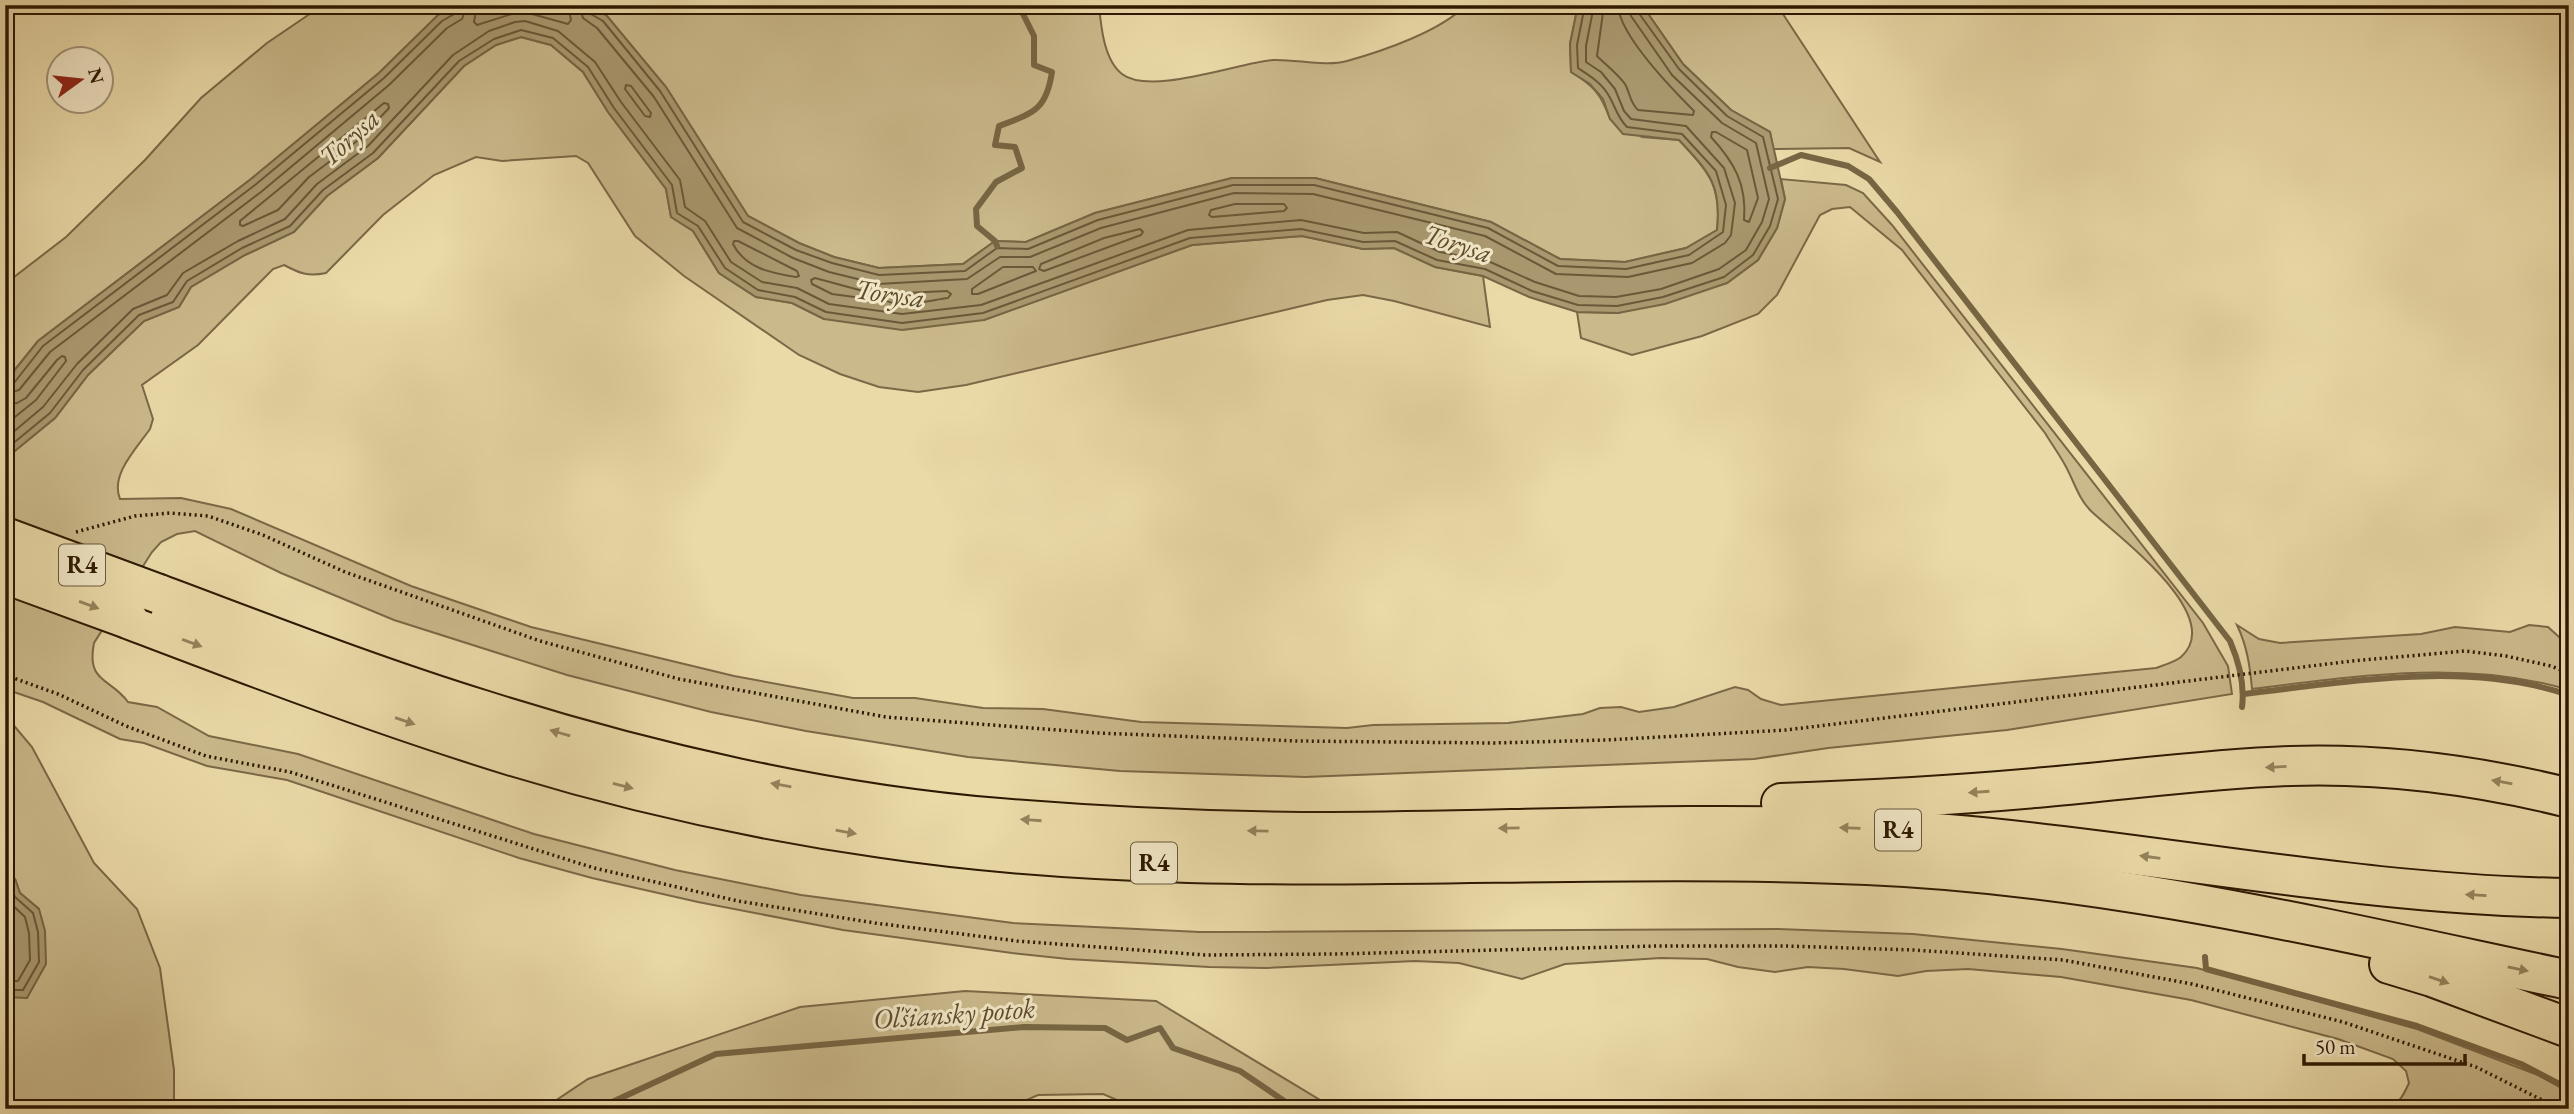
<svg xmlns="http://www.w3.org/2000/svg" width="2574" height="1114" font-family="'EB Garamond',serif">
	<rect width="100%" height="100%" fill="#eadaa8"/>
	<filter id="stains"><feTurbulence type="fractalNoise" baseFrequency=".00286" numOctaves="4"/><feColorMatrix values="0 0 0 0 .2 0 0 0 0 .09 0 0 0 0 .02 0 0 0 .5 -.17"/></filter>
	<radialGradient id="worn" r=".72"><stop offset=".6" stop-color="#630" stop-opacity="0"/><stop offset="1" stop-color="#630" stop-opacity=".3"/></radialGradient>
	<!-- green -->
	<g fill="#cab98b" stroke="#7b6846" stroke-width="2">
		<path d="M323 5H457L438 15 379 73 251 179 38 341 5 382V284L66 237 145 160 201 98 267 43Z"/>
		<path d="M590 5H1099C1101 27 1104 60 1122 74 1150 96 1238 63 1273 60 1296 59 1325 67 1347 61 1383 51 1441 31 1466 5H1578L1570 44 1571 72C1594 86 1601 94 1610 119L1642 137 1679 140C1708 172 1722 184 1717 230L1686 248 1625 262 1560 259 1491 222 1315 178H1232L1095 213 1026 242 995 241 963 264 879 268 834 257 799 243 748 216 666 87 607 16Z"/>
		<path d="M1642 5H1777L1880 162 1849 148 1773 149 1770 132 1731 110 1683 64Z"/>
		<path d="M521 37 551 45 583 72 608 112 666 189 671 217 693 231 719 273 756 297 792 303 824 319 984 320 1192 245 1302 236 1363 249 1394 248 1435 267 1483 276 1490 327 1394 301 1363 295 1327 300 966 385 918 392 879 387 840 374 799 355 684 276 635 236 588 163 576 156 502 161 476 157 434 175 383 215 326 273C308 277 299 273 284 265L273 269 198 345 142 385 153 419 150 429C136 449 110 475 120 499L181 498 231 509 411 586 531 627 734 676 853 698H915L983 708 1043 709 1141 722 1347 728 1373 725 1508 723 1583 714 1600 708 1621 707 1639 712 1674 707 1735 687 1748 690 1761 699 1781 705 2156 668C2164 665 2175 662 2181 657 2227 616 2117 536 2091 511 2078 498 2074 481 2065 465 2059 454 2051 443 2045 433L1902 250 1850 207 1832 209 1820 215 1777 295 1758 314 1702 336 1632 355 1581 338 1577 312 1618 313 1727 283 1758 260 1777 228 1785 199 1781 179 1846 185 1863 193 1892 225 2203 623 2228 666 2232 694 2007 730 1828 748 1754 759 1305 777 1120 771 968 757 806 731 711 712 567 675 394 620 281 573 195 531 177 534 161 542 152 552 94 643C86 683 111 678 128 702L157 707 209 736 298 754 534 834 675 870 801 895 1013 923 1200 932 1778 929 1913 934 2062 949 2197 968 2295 995 2417 1029 2538 1075 2569 1092V1109H2386C2399 1105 2404 1094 2409 1083L2406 1071 2393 1059 2338 1039 2191 1000 2061 977 1968 969 1926 971 1898 976 1844 969 1808 967 1775 972 1738 967 1707 959 1661 958 1565 964 1522 979 1459 963 1415 961 1266 968 1209 967 1068 959 1012 953 843 930 698 902 592 878 519 858 287 780 207 766 144 743 120 739 43 702 5 689V459L55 418 88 375 144 321 179 307 191 287 245 255 294 232 327 196 378 158 464 66 496 45Z"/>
		<path d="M2237 625 2259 639 2280 643 2421 634 2455 627 2510 632 2529 625 2548 627 2569 646V690C2466 659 2356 676 2252 689 2250 666 2247 646 2237 625Z"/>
		<path d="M5 715 32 747 94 863 137 909 160 968 174 1070V1109H5V997H27L39 909 20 893 15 879 5 873Z"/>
		<path d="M965 991 1156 1001 1335 1109H1138L1103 1094 1038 1095 1006 1109H926L903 1105 884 1109H543L588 1079 800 1007Z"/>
	</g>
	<!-- water -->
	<g fill="#a9986f" stroke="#776543" stroke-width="2">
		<path d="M457 5H590L607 16 666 87 748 216 799 243 834 257 879 268 963 264 995 241 1026 242 1095 213 1232 178H1315L1491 222 1560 259 1625 262 1686 248 1717 230C1722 184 1708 171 1679 140L1623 134 1610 119 1603 99 1590 84 1571 72 1570 44 1578 5H1642L1683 64 1731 110 1770 132 1785 199 1777 228 1758 260 1727 283 1665 304 1618 313 1577 312 1529 297 1483 276 1435 267 1394 248 1363 249 1302 236 1192 245 984 320 902 330 824 319 792 303 756 297 719 273 693 231 671 217 666 189 608 112 583 72 551 45 521 37 496 45 464 66 378 158 327 196 294 232 245 255 191 287 179 307 144 321 88 375 55 418 5 459V382L38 341 251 179 379 73 438 15Z"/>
		<path d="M5 873 15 879 20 893 39 909 45 931 46 964 27 998 5 997Z"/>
	</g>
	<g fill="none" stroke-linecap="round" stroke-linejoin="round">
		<!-- shore -->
		<g stroke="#6a5838" stroke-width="2">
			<path d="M477 5 474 22 477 25 521 11 568 24 571 20 568 5"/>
			<path d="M579 5 583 18 597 28 654 97 737 228 793 258 829 272 878 284 967 279 1000 257H1030L1101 228 1234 193 1313 194 1485 236 1556 274 1628 277 1692 263 1725 243 1731 235 1735 203 1724 168 1686 126 1631 119 1624 111 1615 89 1601 72 1586 62V46L1594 5"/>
			<path d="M587 5 589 13 603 21 660 91 743 222 796 250 832 263 879 275 965 271 997 248 1028 249 1098 220 1233 185H1314L1488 228 1558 266 1626 269 1689 255 1723 232 1726 205 1716 171 1682 134 1627 127C1617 117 1616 108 1609 96 1602 83 1590 76 1578 68L1577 45 1585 5"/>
			<path d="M1604 5 1597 56C1606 65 1617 73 1625 84 1630 93 1630 103 1638 110L1693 115 1694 111C1673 90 1619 35 1618 5"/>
			<path d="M626 85 631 86 651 113 650 117 645 116 625 89Z"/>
			<path d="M384 103 388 104 389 108 361 138 309 177 278 210 243 226 240 225V221Z"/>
			<path d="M1712 132H1716L1747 150 1758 198 1749 222 1744 220C1747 184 1734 162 1711 137Z"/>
			<path d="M1235 204H1284L1287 208 1284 211 1212 217 1209 215 1211 210Z"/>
			<path d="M1140 229 1143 232 1141 235 1044 271 1039 269 1041 264 1104 238Z"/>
			<path d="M738 241 797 271 799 276 796 277C771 273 745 268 733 244L734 241Z"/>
			<path d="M1003 267H1033L1036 271 978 294H972V289Z"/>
			<path d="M815 278 863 291 865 296 862 298 832 294 812 284 811 280Z"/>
			<path d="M947 291 951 294 948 298C930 300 897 310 881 298L884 294Z"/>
			<path d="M5 386 14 383 43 346 255 185 384 78 442 21 456 13 458 5"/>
			<path d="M5 394 19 390 50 352 261 192 389 85 447 28 462 19 467 5"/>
			<path d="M5 405 17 403 26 398 57 360 62 356 65 357 66 361 36 400 5 425"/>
			<path d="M5 439 43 407 77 364 133 309 167 295 183 273 238 241 285 219 317 184 368 146 453 55 489 31 515 22 525 21 558 31 595 62 621 102 680 180 685 207 705 221 731 262 762 282 797 288 829 304 902 314 981 305 1188 230 1301 220 1364 233 1397 232 1440 252 1488 261 1535 282 1579 296 1616 297 1661 289 1719 269 1746 250 1762 222 1769 199 1756 143 1722 123 1672 75 1631 16 1628 5"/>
			<path d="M5 450 50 413 83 370 139 315 173 302 187 281 242 248 290 226 323 190 373 153 459 61 494 39 521 30 553 38 588 67 614 108 672 185 677 213 698 226 725 268 758 290 795 297 826 312 902 323 983 313 1190 238 1301 229 1363 242 1395 241 1437 260 1485 269 1532 291 1578 305 1617 306 1663 297 1724 277 1753 255 1770 226 1778 199 1763 137 1727 116 1679 69 1638 12 1637 5"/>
			<path d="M5 881 9 884 15 897 33 913 38 932 39 962 23 990H5"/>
			<path d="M5 898 25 917 29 933 30 960 18 981H5"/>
		</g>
		<!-- stream -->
		<g stroke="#776543" stroke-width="6">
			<path d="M1770 168 1801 155 1848 166 1869 179 1897 212 2230 641C2239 662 2245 684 2242 707"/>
			<path d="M997 246 995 241 977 226 976 209 996 182 1022 168 1015 147 995 145 999 126C1033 113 1046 111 1052 72L1034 65V36L1020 8 1021 5"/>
			<path d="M2244 694C2349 682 2466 660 2569 695"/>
			<path d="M2205 957 2206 969 2417 1026 2521 1064 2569 1089"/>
			<path d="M597 1109 716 1054 1024 1027 1105 1028 1127 1040 1160 1028 1173 1048 1240 1071 1296 1109"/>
			<path d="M2433 1109 2454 1102"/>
		</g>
		<!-- motorway casing -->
		<g stroke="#2c1800" stroke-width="42">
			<g id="motorway">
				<path d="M159 594C266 634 373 676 483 710 646 762 828 804 999 818 1109 827 1220 832 1331 832 1511 831 1691 821 1872 829 2105 840 2335 895 2569 898"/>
				<path d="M128 619C241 662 353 705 468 742 603 786 742 818 882 838 1211 887 1537 850 1867 865 2105 875 2337 931 2569 980"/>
				<path d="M1781 803C1869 800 1958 795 2046 787 2127 780 2208 769 2290 766 2384 763 2477 775 2569 798"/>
				<path d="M2389 964 2432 977 2569 1028"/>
			</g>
		</g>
		<!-- path -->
		<g stroke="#2c1800" stroke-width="3.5" stroke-dasharray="2 3.5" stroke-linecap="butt">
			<path d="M76 532 135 516 170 513 208 516 263 535 345 572 540 641 679 679 886 717 1098 733 1298 741 1494 743 1606 740 1786 730 2352 661 2465 651 2506 656 2551 666 2569 673"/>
			<path d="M5 675 58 694 126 726 206 756 290 772 594 868 738 901 875 923 1017 941 1205 955 1335 954 1657 946H1786L1914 950 2063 960 2192 984 2343 1022 2476 1067 2560 1109"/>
		</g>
		<!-- motorway -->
		<use href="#motorway" stroke="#eadaa8" stroke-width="38"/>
		<!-- motorway-bridge casing -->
		<g stroke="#2c1800" stroke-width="42" stroke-linecap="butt">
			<g id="motorway-bridge">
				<path d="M5 537 159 594"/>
				<path d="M5 574 128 619"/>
			</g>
		</g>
		<!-- motorway-bridge -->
		<use href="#motorway-bridge" stroke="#eadaa8" stroke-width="38"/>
	</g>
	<!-- one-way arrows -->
	<defs><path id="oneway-solid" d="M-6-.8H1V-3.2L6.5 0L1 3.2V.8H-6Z" transform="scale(1.75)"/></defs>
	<g fill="#94835c">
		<use href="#oneway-solid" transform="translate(89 605) rotate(20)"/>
		<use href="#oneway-solid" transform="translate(192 643) rotate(20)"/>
		<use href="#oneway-solid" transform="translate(405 721) rotate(19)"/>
		<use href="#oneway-solid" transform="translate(560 733) rotate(-164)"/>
		<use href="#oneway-solid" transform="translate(2276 767) rotate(177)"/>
		<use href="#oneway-solid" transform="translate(2502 782) rotate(-170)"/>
		<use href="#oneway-solid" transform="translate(781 785) rotate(-170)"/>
		<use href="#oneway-solid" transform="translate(623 786) rotate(14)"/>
		<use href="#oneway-solid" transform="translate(1979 792) rotate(176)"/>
		<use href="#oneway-solid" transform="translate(1031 820) rotate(-176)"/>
		<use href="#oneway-solid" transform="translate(1509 828) rotate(179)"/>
		<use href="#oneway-solid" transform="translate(1850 828) rotate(-178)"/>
		<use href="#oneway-solid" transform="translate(1258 831) rotate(-179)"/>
		<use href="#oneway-solid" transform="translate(846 832) rotate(10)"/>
		<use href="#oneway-solid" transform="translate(2150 857) rotate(-172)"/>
		<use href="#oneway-solid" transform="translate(2476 895) rotate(-177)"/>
		<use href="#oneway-solid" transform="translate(2518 969) rotate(12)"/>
		<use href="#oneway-solid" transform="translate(2439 980) rotate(19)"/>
	</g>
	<g text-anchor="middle" stroke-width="6" stroke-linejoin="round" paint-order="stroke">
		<!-- shield labels -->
		<g fill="#f1e7c6" stroke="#67563b" stroke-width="2">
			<rect x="59" y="544.5" width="46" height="41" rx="5"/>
			<rect x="1875" y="809.5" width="46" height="41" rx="5"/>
			<rect x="1131" y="842.5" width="46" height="41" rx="5"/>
		</g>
		<g font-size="24" font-weight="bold" fill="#2c1800">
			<text x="82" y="573">R4</text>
			<text x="1898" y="838">R4</text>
			<text x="1154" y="871">R4</text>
		</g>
		<!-- water labels -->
		<g font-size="28" font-style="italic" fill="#5e4b2c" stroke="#f1e7c6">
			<text transform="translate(349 137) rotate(-42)" y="10">Torysa</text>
			<text transform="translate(1458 243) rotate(18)" y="10">Torysa</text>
			<text transform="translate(890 293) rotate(8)" y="10">Torysa</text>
			<text transform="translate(954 1013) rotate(-4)" y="10">Oľšiansky potok</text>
		</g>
	</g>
	<!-- margin -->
	<rect width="2574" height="1114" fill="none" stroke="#eadaa8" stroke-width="28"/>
	<rect x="7" y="7" width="2560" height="1100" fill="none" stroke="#2c1800" stroke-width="3.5"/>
	<rect x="14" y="14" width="2546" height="1086" fill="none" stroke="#2c1800" stroke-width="2"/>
	<!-- north arrow -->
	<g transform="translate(80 80) rotate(75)"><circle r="33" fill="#f1e7c6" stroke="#a29477" stroke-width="2"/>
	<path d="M0-5L12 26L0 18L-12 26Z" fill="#8f2418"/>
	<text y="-10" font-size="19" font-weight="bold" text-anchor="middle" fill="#2c1800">N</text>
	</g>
	<!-- scale -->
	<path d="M2304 1054v10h161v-10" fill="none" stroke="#2c1800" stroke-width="3.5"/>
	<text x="2315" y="1054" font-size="21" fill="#2c1800" stroke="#f1e7c6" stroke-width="5" paint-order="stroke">50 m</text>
	<rect width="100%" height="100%" filter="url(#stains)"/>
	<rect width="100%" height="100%" fill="url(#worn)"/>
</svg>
